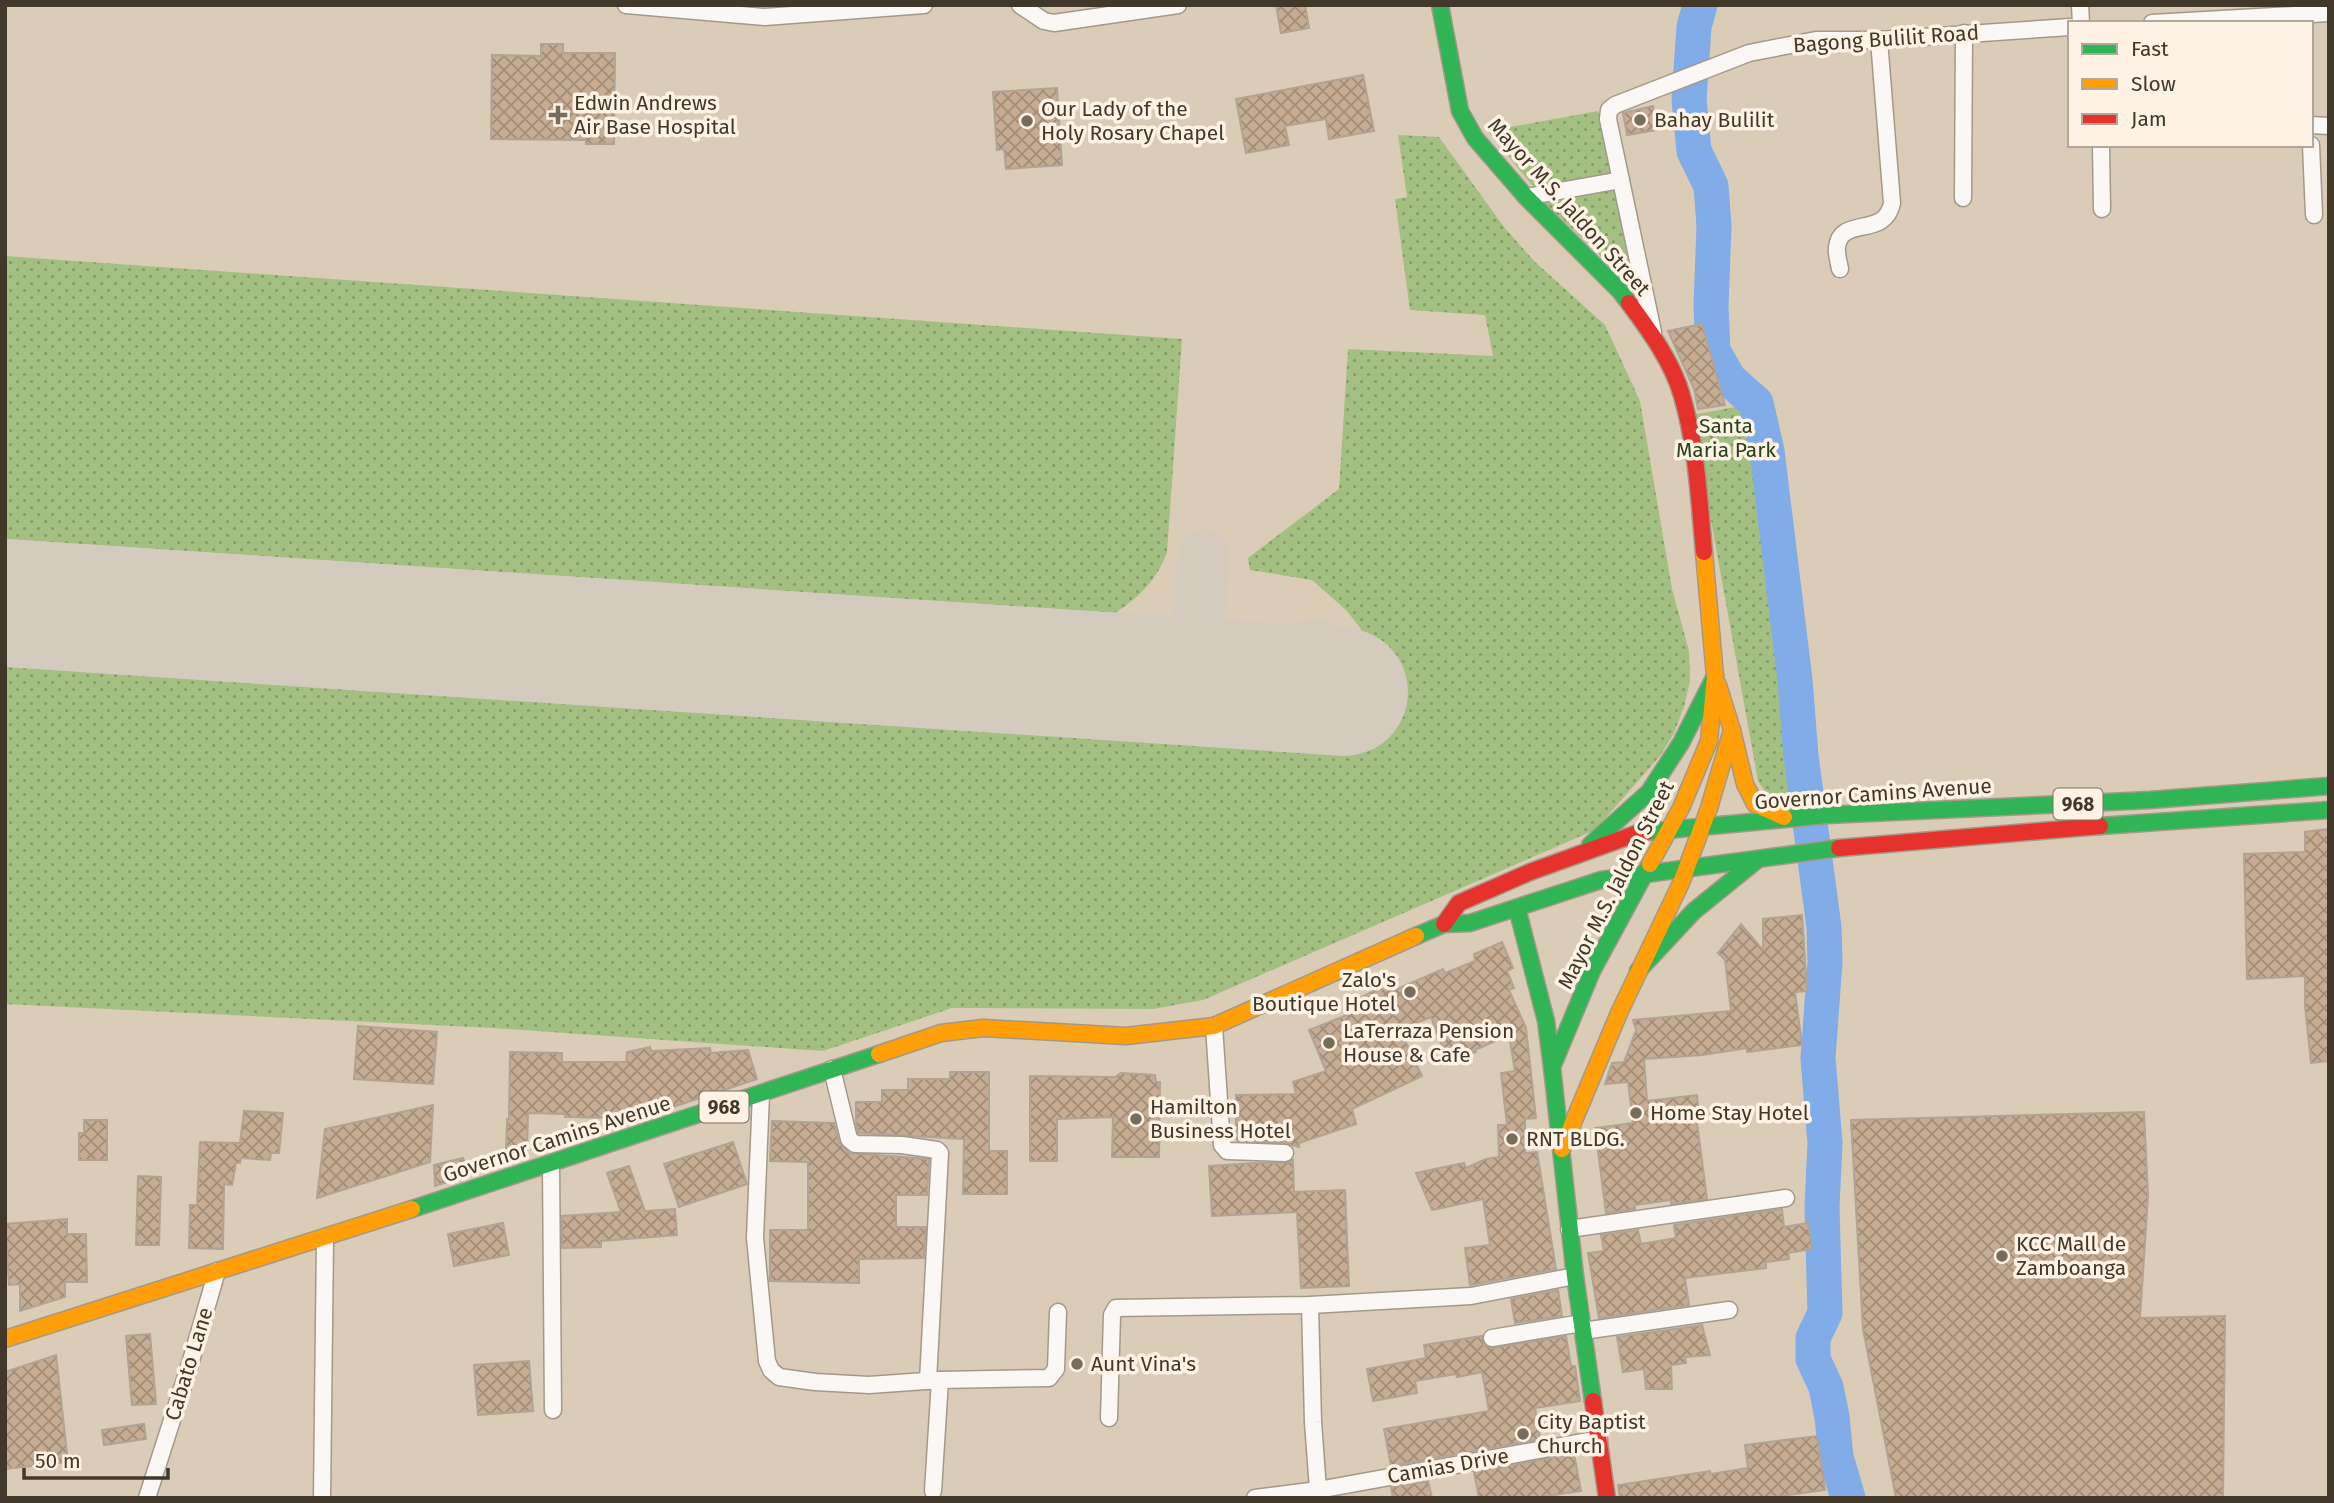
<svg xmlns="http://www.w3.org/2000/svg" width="2334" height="1503" font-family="'Fira Sans',sans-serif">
	<defs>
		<pattern id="green-dots" width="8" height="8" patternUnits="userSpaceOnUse" patternTransform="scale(1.75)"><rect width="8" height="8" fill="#a3c082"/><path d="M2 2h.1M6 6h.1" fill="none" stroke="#869d6a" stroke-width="1.8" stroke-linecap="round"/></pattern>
		<pattern id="building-cross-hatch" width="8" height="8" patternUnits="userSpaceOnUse" patternTransform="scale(1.75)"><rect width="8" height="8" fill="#c6ac93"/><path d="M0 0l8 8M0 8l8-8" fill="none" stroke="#a28d78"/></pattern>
	</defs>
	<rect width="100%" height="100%" fill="#dbccb8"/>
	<!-- green -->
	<g fill="url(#green-dots)">
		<path d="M1598 111 1615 175 1536 190 1488 131Z"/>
		<path d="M1398 135 1439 137 1504 227 1534 261 1605 325 1640 401 1672 589 1689 651 1690 680 1684 707 1674 733 1660 756 1595 830 1203 1000 1153 1009 952 1008 823 1051 493 1028 5 1004V661L1348 747 1361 629 1346 610 1312 580 1250 570 1248 558 1339 489 1348 349 1493 356 1485 315 1410 310 1395 199 1407 197Z"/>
		<path d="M1617 187 1638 291 1542 200Z"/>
		<path d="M5 256 1182 339 1167 552C1158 579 1138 598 1115 613L5 539Z"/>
		<path d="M1751 404 1798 792 1768 796 1758 781 1692 415Z"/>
	</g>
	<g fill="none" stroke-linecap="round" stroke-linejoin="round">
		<!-- river -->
		<path stroke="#81ace8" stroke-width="35" d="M1700 5 1694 27 1689 99 1694 151 1711 186 1714 226 1711 306 1713 351 1729 379 1756 403 1767 451 1795 680 1801 756 1824 927 1825 962 1818 1058 1825 1143 1822 1207 1825 1313 1813 1338V1359L1826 1387 1832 1417 1836 1457 1848 1498"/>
		<!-- taxiway -->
		<g stroke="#d4cabe" stroke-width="51">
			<path d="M1194 682 1204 555"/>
			<path d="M1208 683 1307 646 1319 644C1337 662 1325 703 1305 715 1299 719 1290 720 1283 721L1234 684"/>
		</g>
		<!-- runway -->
		<path stroke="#d4cabe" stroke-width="128" d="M5 603 1344 692"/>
	</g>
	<!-- building -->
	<g fill="url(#building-cross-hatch)" stroke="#b1a396" stroke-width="2">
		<path d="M1276 5H1305L1309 28 1281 33Z"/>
		<path d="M541 44H563V53H615L614 144H586V140L491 139 492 55 541 56Z"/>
		<path d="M1363 75 1374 131 1329 139 1326 119 1285 126 1289 145 1246 153 1236 99Z"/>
		<path d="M1057 88 1062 165 1006 169 1004 149 997 150 993 92Z"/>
		<path d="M1653 106 1657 130 1627 135 1623 113Z"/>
		<path d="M1702 324 1725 405 1698 409 1694 389 1668 331Z"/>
		<path d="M2329 829V1061L2311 1063 2305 1006V976L2247 979 2244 854 2305 852V832Z"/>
		<path d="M1802 915 1807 991 1795 992 1802 1045 1747 1052V1048L1703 1055 1644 1059 1647 1101 1697 1095 1699 1114 1696 1115 1707 1199 1671 1204V1200L1635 1205V1209L1606 1213 1595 1128 1633 1123 1628 1082 1605 1084 1612 1063 1624 1062 1636 1030 1633 1020 1731 1011 1725 960 1718 953 1741 924 1763 950V919Z"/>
		<path d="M1502 942 1513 968 1507 971 1514 988 1509 990 1526 1028 1536 1118 1525 1119V1153L1537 1152 1556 1269 1470 1285 1465 1248 1490 1245 1483 1199 1432 1210 1416 1173 1464 1163 1466 1168 1486 1159 1499 1157 1498 1125H1507L1501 1073 1515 1071 1509 1035 1475 1050 1476 1052 1448 1062 1431 1017 1400 1030 1422 1076 1352 1109 1356 1124 1299 1143V1147L1285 1143 1238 1141 1236 1138V1095L1296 1094 1293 1082 1326 1071 1309 1030 1357 1011 1352 1002 1391 982 1395 990 1443 969 1445 973 1475 961 1474 954Z"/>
		<path d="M358 1026 437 1032 433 1084 354 1079Z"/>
		<path d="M650 1047 651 1051 710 1048 711 1053 748 1050 757 1079 673 1107 672 1103 626 1118 565 1117V1114L528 1113 527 1153H506L507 1119H509L510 1052 562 1053V1062H626L627 1052Z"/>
		<path d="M950 1072H989V1151H1007V1194H963L964 1139 858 1133 856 1122V1102H882V1090H908V1079H950Z"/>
		<path d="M1121 1073 1155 1075 1156 1082H1160L1159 1157H1112L1113 1117 1057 1119V1161H1030V1076L1115 1077Z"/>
		<path d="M433 1105 430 1162 317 1198 325 1129Z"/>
		<path d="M244 1111 283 1113 279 1153H271L270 1160 241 1158 240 1163H236L232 1185 224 1184 223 1249 189 1248 190 1205H197L200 1142 240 1143Z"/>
		<path d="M2144 1112 2148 1196 2140 1318 2225 1316 2223 1498H1896L1863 1329 1851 1120Z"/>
		<path d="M84 1120H107V1160H79V1133H84Z"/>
		<path d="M772 1121 834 1123 839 1142 849 1153 929 1159 927 1195H896V1227H926L924 1258 859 1259V1283L770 1281V1230H808V1162L770 1161Z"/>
		<path d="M733 1142 747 1184 679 1207 664 1164Z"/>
		<path d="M463 1158 470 1175 435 1186 434 1165Z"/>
		<path d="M1293 1160 1294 1192 1345 1190 1349 1286 1301 1288 1297 1212 1212 1216 1209 1166 1256 1163H1285Z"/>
		<path d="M629 1166 645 1211 675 1209 677 1235 601 1241V1247L562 1248V1216L621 1212 607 1173Z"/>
		<path d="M138 1176 161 1177 159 1245H136Z"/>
		<path d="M1782 1209 1784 1227 1808 1223 1812 1249 1788 1253 1789 1259 1766 1262V1268L1685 1278 1689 1305 1599 1318 1588 1253 1604 1251 1601 1235 1638 1230 1641 1244 1676 1238 1674 1225Z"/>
		<path d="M67 1219V1234H86L87 1282H65V1297L20 1311V1284L9 1285 5 1224Z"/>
		<path d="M503 1223 509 1255 454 1266 448 1234Z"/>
		<path d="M1558 1290 1562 1316 1515 1323 1511 1299Z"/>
		<path d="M1702 1325 1710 1355 1685 1357 1686 1363 1671 1365 1672 1389H1646L1644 1369 1623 1372 1617 1337Z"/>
		<path d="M150 1334 156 1404 132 1405 126 1336Z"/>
		<path d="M1482 1336 1484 1345 1493 1348 1566 1336 1571 1366H1575L1580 1401 1535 1408 1540 1439 1391 1466 1384 1429 1489 1411 1482 1372 1457 1377 1456 1374 1415 1381 1417 1393 1373 1401 1367 1369 1426 1358 1424 1345Z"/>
		<path d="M56 1355 68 1462 5 1469V1372Z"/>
		<path d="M529 1361 533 1411 478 1415 474 1365Z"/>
		<path d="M144 1424 146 1439 104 1445 102 1430Z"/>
		<path d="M1817 1436 1825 1490 1767 1498H1620L1618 1485 1710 1471 1711 1474 1748 1468 1745 1445Z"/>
		<path d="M1574 1454 1581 1491 1534 1498H1479L1474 1472Z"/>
		<path d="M1428 1481 1432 1498H1393L1391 1487Z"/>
	</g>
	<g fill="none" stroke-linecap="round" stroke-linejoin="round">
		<!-- street casing -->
		<g stroke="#a49989" stroke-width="19">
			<g id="street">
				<path d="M626 5 765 17 924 5"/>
				<path d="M1020 5 1044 21 1054 23 1178 5"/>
				<path d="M2080 5 2081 23"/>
				<path d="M2152 23 2329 13"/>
				<path d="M2311 125 2329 126"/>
				<path d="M2101 145 2102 209"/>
				<path d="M2311 145 2314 215"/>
				<path d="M1526 197 1621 180"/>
				<path d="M1963 198 1964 33"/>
				<path d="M1840 269C1839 263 1836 254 1837 247 1841 215 1885 239 1892 203L1879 40"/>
				<path d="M1653 332 1608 119 1609 110 1615 105 1749 53 1816 40H1879L2070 27"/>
				<path d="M1214 1026 1222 1145 1227 1151 1285 1153"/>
				<path d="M832 1069 849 1139 855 1144 902 1145 937 1150 940 1153 928 1381"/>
				<path d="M761 1094 755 1238 767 1361 771 1370 779 1377 815 1382 869 1385 940 1380 1049 1378 1056 1369 1058 1312"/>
				<path d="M551 1163 553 1410"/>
				<path d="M1569 1229 1786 1198"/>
				<path d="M1310 1305 1313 1422 1318 1490"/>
				<path d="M1583 1331 1729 1310"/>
				<path d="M1492 1338 1582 1323"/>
				<path d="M1109 1418 1112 1315 1116 1308 1310 1305 1471 1296 1575 1276"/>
				<path d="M933 1491 940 1380"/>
				<path d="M147 1498 190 1364 217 1271"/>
				<path d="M322 1498 325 1237"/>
				<path d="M1255 1498 1318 1490 1599 1439"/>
			</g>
		</g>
		<!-- fast casing -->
		<g stroke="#a49989" stroke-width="19">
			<g id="fast">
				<path d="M1440 5 1460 111 1475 138 1526 197 1620 291 1629 303"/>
				<path d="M2100 826 2329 810"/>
				<path d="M1646 832 1827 815 2150 800 2329 786"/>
				<path d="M1590 845 1649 792 1681 743 1715 676"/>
				<path d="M1517 908 1546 1021 1552 1067"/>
				<path d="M1416 936 1444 924 1470 923 1601 880 1839 848"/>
				<path d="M1638 971 1694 911 1757 860"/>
				<path d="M412 1209 879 1054"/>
				<path d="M1593 1401 1575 1276 1552 1067 1592 971 1650 864"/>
			</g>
		</g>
		<!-- slow casing -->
		<g stroke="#a49989" stroke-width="19">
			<g id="slow">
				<path d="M1732 730 1745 784 1755 804 1784 817"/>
				<path d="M1650 864 1681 808 1709 741 1715 676 1704 552"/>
				<path d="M879 1054 941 1033 983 1028 1126 1036 1214 1026 1416 936"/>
				<path d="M1562 1149 1619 1013 1681 883 1709 808 1732 730 1718 685"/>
				<path d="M5 1339 412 1209"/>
			</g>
		</g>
		<!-- jam casing -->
		<g stroke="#a49989" stroke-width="19">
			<g id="jam">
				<path d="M1629 303C1649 330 1673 363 1682 396 1697 447 1699 500 1704 552"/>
				<path d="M1839 848 2100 826"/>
				<path d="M1444 924 1459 903 1530 872 1638 833 1646 832"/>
				<path d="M1593 1401 1607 1498"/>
			</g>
		</g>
		<!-- street -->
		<use href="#street" stroke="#faf7f4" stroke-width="16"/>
		<!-- fast -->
		<use href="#fast" stroke="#30b455" stroke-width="16"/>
		<!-- slow -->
		<use href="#slow" stroke="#ff9f0a" stroke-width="16"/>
		<!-- jam -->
		<use href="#jam" stroke="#e5322d" stroke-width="16"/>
	</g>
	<!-- markers -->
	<g fill="#786c5b" stroke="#fdf2e4" stroke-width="2.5">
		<path d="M554.5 104.5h7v7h7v7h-7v7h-7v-7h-7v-7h7z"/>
		<circle cx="1640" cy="120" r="7"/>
		<circle cx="1027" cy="121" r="7"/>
		<circle cx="1410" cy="992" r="7"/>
		<circle cx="1329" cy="1043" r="7"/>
		<circle cx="1636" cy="1113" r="7"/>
		<circle cx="1136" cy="1119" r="7"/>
		<circle cx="1512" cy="1139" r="7"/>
		<circle cx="2002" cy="1256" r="7"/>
		<circle cx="1077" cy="1364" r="7"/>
		<circle cx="1523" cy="1434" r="7"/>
	</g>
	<g text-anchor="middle" stroke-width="7" stroke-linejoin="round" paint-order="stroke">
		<!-- shield labels -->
		<g fill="#fdf2e4" stroke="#7a7061" stroke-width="2">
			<rect x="2053.5" y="788.5" width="49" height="31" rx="5"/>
			<rect x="699.5" y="1091.5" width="49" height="31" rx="5"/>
		</g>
		<g font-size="19" font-weight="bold" fill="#423829">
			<text x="2078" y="811">968</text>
			<text x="724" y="1114">968</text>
		</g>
		<!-- street labels -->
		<g font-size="21" fill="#423829" stroke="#fdf2e4">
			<text transform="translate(1886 39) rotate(-4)" y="7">Bagong Bulilit Road</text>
			<text transform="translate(1569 207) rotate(48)" y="7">Mayor M.S. Jaldon Street</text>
			<text transform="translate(1873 794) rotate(-4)" y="7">Governor Camins Avenue</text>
			<text transform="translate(1616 885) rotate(-63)" y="7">Mayor M.S. Jaldon Street</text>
			<text transform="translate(557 1139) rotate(-18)" y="7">Governor Camins Avenue</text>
			<text transform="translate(189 1364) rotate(-73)" y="7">Cabato Lane</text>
			<text transform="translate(1448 1466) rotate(-10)" y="7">Camias Drive</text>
		</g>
		<!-- poi labels -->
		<g font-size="21" fill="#423829" stroke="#fdf2e4" text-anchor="start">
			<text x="574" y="110">Edwin Andrews<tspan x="574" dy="24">Air Base Hospital</tspan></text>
			<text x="1041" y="116">Our Lady of the<tspan x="1041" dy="24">Holy Rosary Chapel</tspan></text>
			<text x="1654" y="127">Bahay Bulilit</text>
			<text x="1396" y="987" text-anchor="end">Zalo's<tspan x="1396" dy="24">Boutique Hotel</tspan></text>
			<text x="1343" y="1038">LaTerraza Pension<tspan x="1343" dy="24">House &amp; Cafe</tspan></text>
			<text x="1150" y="1114">Hamilton<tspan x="1150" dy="24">Business Hotel</tspan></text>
			<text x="1650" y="1120">Home Stay Hotel</text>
			<text x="1526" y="1146">RNT BLDG.</text>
			<text x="2016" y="1251">KCC Mall de<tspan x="2016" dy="24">Zamboanga</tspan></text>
			<text x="1091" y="1371">Aunt Vina's</text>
			<text x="1537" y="1429">City Baptist<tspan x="1537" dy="24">Church</tspan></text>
		</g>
		<!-- park labels -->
		<g font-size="21" fill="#274219" stroke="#fdf2e4">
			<text x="1726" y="433">Santa<tspan x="1726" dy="24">Maria Park</tspan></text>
		</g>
	</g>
	<!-- border -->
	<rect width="2334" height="1503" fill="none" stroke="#423829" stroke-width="14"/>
	<!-- legend -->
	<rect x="2068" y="21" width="245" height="126" fill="#fdf2e4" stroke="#b2a899" stroke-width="2"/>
	<rect x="2082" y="44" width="35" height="10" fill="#30b455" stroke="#b2a899" stroke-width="2"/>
	<text x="2131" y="56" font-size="21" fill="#423829">Fast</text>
	<rect x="2082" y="79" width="35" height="10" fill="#ff9f0a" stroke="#b2a899" stroke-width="2"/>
	<text x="2131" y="91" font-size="21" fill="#423829">Slow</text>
	<rect x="2082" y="114" width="35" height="10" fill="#e5322d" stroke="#b2a899" stroke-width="2"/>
	<text x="2131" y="126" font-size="21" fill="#423829">Jam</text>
	<!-- scale -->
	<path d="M24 1468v10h144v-10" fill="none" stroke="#423829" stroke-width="3.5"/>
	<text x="35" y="1468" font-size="21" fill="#423829" stroke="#fdf2e4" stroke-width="5" paint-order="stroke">50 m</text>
</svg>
